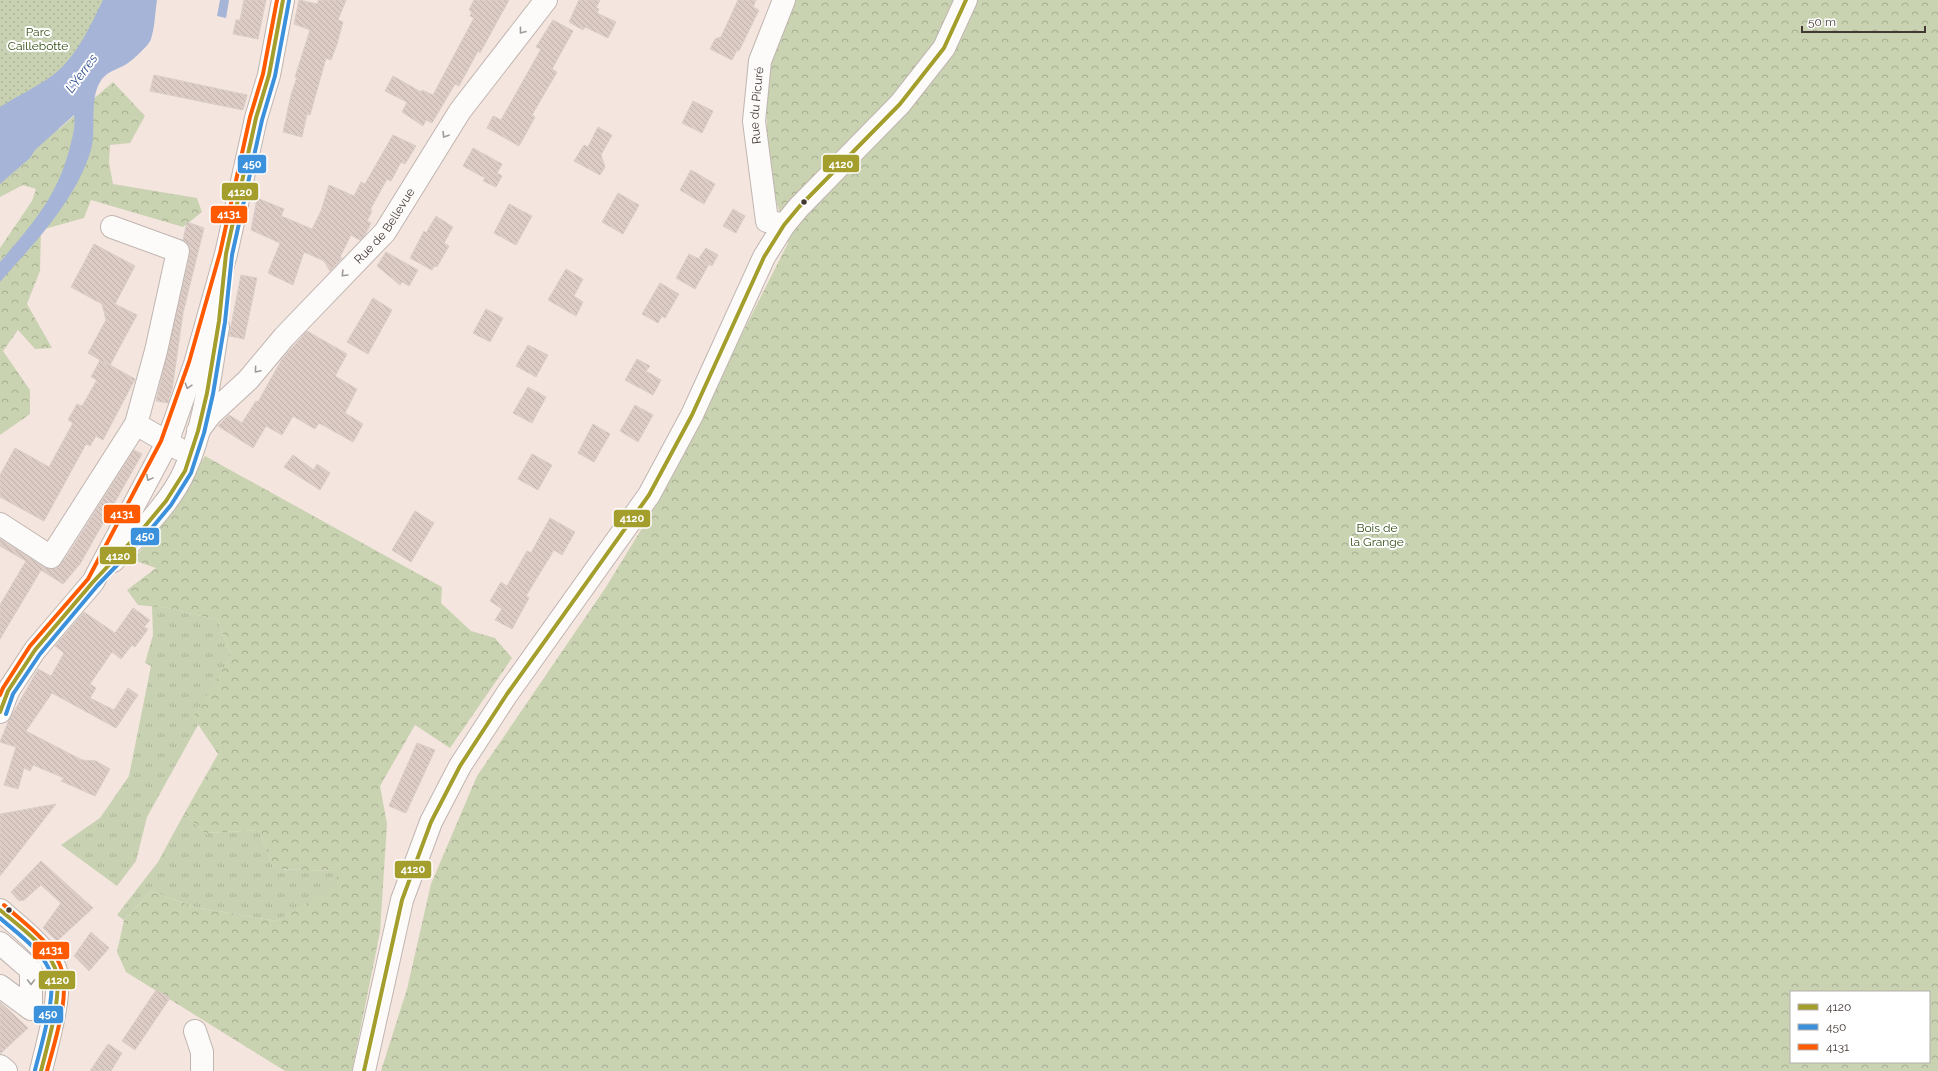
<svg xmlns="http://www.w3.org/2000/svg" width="1938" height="1071" font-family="Raleway,sans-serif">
	<defs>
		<pattern id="grass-tufts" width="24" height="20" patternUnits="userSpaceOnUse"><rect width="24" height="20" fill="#c8d1b1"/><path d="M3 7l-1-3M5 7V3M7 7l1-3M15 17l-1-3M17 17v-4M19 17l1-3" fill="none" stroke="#adb499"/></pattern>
		<pattern id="forest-crowns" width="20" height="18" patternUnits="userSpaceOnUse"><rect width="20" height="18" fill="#cad3b1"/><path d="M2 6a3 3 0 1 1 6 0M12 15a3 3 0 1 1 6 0" fill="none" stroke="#a6ac91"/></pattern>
		<pattern id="park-dots" width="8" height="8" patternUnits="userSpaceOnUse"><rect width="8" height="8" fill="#c8d1b1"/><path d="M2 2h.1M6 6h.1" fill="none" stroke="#adb499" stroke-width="1.8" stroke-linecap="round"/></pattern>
		<pattern id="building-back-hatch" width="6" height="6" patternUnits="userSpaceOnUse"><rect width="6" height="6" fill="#ddccc6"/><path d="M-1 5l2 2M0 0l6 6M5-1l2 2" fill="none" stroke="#bfb0ab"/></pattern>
	</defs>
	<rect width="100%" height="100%" fill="#f4e5df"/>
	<!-- grass -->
	<g fill="url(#grass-tufts)">
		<path d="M152 606 168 608 218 620 231 656 194 717 198 725 147 817 136 861 117 886 61 845 100 818 129 776 151 666 145 663 153 635Z"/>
		<path d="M184 814 205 833 259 830 274 869 337 871V887L276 921 195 907 151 891 124 920 117 915 158 862Z"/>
	</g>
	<!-- forest -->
	<g fill="url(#forest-crowns)" fill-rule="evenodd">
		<path d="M793 0H1938V1071H381L407 989 431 884 477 776 606 587 652 512 788 243 769 175 765 77ZM1791 992H1929V1062H1791Z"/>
		<path d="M113 82 145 116 130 143 110 145 109 163 113 184 197 198 202 212 183 227 91 200 84 218 41 230 40 271 27 304 52 348 35 349 18 330 3 351 30 390V414L0 435V248L32 201 36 189 23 185 0 197V161L49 118 59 129Z"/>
		<path d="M205 456 442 587 441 603 471 631 495 638 512 658 450 748 415 725 380 786 387 824 380 932 352 1071H285L126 972 117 952 124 920 151 891 195 907 276 921 337 886V871L274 869 259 830 205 833 184 814 218 754 193 717 231 656 218 620 168 608 138 605 127 590 156 568 133 560 171 510Z"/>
	</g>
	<!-- park -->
	<path fill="url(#park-dots)" d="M0 0H106L100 17 63 71 0 111Z"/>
	<!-- water -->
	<g fill="#a5b4d7">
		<path d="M103 0H157C155 12 155 27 151 39 150 44 133 60 128 63 120 69 109 70 102 79 88 98 97 128 91 150 75 202 35 242 0 282V262C31 226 56 198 69 151 72 138 76 127 74 115L35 150 30 158 0 184V107C17 96 37 87 53 75 77 57 90 26 103 0Z"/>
		<path d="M220 0H229L226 18 217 16Z"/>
	</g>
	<!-- building -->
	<g fill="url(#building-back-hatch)" stroke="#dacec9">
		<path d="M244 0H266L258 39 233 34 236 20H240Z"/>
		<path d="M299 0 317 4 319 0H346L338 20 343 22 337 44 331 60 326 58 310 115 307 114 302 137 283 132 291 95 297 77H295L310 30 294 24Z"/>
		<path d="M474 0H509L480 53 478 51 459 86 455 84 432 123 426 120 423 126 402 112 407 102 385 91 393 76 421 92 422 90 433 95 474 18 470 16 472 12 469 10Z"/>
		<path d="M579 0H600L596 8 599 9 597 13 616 22 608 38 585 27 583 30 569 22Z"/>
		<path d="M738 0H756L753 7 759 10 739 51 737 50 732 60 710 49 715 39 721 37Z"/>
		<path d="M553 20 573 31 552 69 557 72 532 115 535 117 519 146 487 128 493 116 501 120 541 49 536 47Z"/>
		<path d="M154 75 247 95 243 110 150 91Z"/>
		<path d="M693 101 713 111 702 133 682 123Z"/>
		<path d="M598 127 612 135 601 155 605 167 600 175 574 161 584 145 588 147Z"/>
		<path d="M393 135 416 146 405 164 401 162 391 181 387 179 370 210 372 211 367 221 371 223 365 235 360 240 351 235 340 257 342 258 330 271 324 261 304 252 293 285 268 273 280 243 251 230 257 198 284 209 281 216 312 229 321 211 329 185 354 196 361 182 365 184Z"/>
		<path d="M473 148 502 164 497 173 502 176 496 187 483 181 485 178 463 166Z"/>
		<path d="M691 170 715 184 704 204 680 190Z"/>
		<path d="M618 193 639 205 623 234 602 222Z"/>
		<path d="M509 204 532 216 516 245 494 233Z"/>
		<path d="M733 209 745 216 736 233 723 226Z"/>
		<path d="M436 216 453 227 444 243 449 246 437 267 434 266 432 270 410 258 424 231 426 233Z"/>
		<path d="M187 222 204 228 183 313 172 390 168 403 156 401 190 254V247L183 240Z"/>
		<path d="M94 244 135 266 115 304 137 315 110 365 135 379 103 440 96 436 90 446 86 444 44 521 0 497V475L15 448 49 467 73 423 68 420 77 404 82 406 97 380 91 377 100 360 108 365 88 353 106 320 102 304 71 287Z"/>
		<path d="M706 248 718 255 712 266 699 258Z"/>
		<path d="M386 252 418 270 409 286 402 282 400 285 377 266Z"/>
		<path d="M689 254 709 264 695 289 676 278Z"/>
		<path d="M566 269 583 279 574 296 583 302 576 316 548 300Z"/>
		<path d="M241 275 257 278 244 339 229 336Z"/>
		<path d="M660 283 679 294 665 318 662 316 658 323 642 314Z"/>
		<path d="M373 298 392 310 368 354 347 342Z"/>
		<path d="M486 309 503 318 490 342 473 333Z"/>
		<path d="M307 331 347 354 335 376 357 389 345 413 363 424 353 442 319 423 315 429 293 416 282 435 266 426 253 448 218 426 229 415 242 423 256 401 258 402 282 359Z"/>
		<path d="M528 345 548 355 536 377 516 366Z"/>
		<path d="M637 359 650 366 646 371 661 380 653 395 625 380Z"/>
		<path d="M528 387 546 397 532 423 513 413Z"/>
		<path d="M635 405 653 415 638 442 620 431Z"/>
		<path d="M593 424 610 434 594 462 578 453Z"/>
		<path d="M134 450 142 454 80 564 63 584 41 570 0 639V605L26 561 0 546V539L44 567 51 569 57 568 67 556Z"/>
		<path d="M532 454 552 465 538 490 518 479Z"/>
		<path d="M293 455 314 470 317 464 330 473 320 490 284 467Z"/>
		<path d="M415 511 434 523 411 562 392 550Z"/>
		<path d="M550 518 575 532 562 555 554 550 526 596 529 598 512 629 495 620 502 609 490 601 501 582 507 586 527 551 531 553Z"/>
		<path d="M133 608 150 620 144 627 148 629 135 647 132 645 121 659 112 652 90 684 96 688 90 698 114 710 128 688 138 695 116 728 52 693 26 731 82 760 96 761 110 769 95 796 61 781 64 778 33 765 30 771 24 768 18 789 4 785 16 747 0 742 8 722 38 669 51 676 64 653 55 646 84 612 115 633Z"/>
		<path d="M417 743 435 750 406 813 389 806Z"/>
		<path d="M56 804 0 876V814Z"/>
		<path d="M41 861 93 908 57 941 43 928 61 903 41 885 24 900 19 901 11 892Z"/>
		<path d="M91 932 109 948 89 971 74 956Z"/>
		<path d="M156 990 170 998 135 1050 122 1041Z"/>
		<path d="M0 1002 28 1028 0 1054Z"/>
		<path d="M108 1044 122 1053 111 1071H90Z"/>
	</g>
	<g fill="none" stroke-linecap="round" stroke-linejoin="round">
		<!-- minor casing -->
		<g stroke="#c0b5b0" stroke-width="24">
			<g id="minor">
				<path id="s1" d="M784 225 767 221 754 121 760 61 784 0"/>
				<path d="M112 227 178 251 156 351 136 424 179 449"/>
				<path id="s2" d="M198 431 210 415 248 380 284 337 385 232 460 111 546 0"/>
				<path d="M0 524 51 557 136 424"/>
				<path d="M113 561C138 534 171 503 185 470 205 426 210 374 218 327"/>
				<path d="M0 712 8 691 35 650 93 582 167 443 195 364 226 254 256 118 269 75 283 0"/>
				<path d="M0 910C19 927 44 945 55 968 64 989 46 1048 41 1071"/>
				<path d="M0 943 31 970V1009L0 986"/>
				<path d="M195 1031 202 1052V1071"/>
				<path d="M0 1066 6 1071"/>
				<path d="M364 1071 402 900 431 822 460 766 507 694 649 495 692 415 764 257 784 225 799 207 900 104 944 48 966 0"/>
			</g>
		</g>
		<!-- minor -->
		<use href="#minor" stroke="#fdfbfa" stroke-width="22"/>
		<!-- bus-1 casing -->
		<g stroke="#fff" stroke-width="7">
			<g id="bus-1">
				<path d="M0 712 8 691 35 650 93 582 141 531 166 501 185 471 198 431 207 393 219 321 226 254 256 118 269 75 283 0"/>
				<path d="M0 910C19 926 45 944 55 968 64 992 47 1046 41 1071"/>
				<path d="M364 1071 402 900 431 822 460 766 507 694 649 495 692 415 764 257 784 225 799 207 900 104 944 48 966 0"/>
			</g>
		</g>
		<!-- bus-2 casing -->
		<g stroke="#fff" stroke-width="7">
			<g id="bus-2">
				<path d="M6 714 13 694 40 654 97 586 146 535 171 505 191 473 204 433 213 394 225 322 232 255 262 120 275 76 289 1"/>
				<path d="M0 918C17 933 39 948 49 969 58 991 41 1046 35 1070"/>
			</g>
		</g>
		<!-- bus-3 casing -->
		<g stroke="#fff" stroke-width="7">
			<g id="bus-3">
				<path d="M0 695 3 688 30 646 88 579 161 441 189 362 220 253 250 117 263 74 277 0"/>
				<path d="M4 905C24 923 50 941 60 965 72 993 54 1043 47 1071"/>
			</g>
		</g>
		<!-- bus-1 -->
		<use href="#bus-1" stroke="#a49e2d" stroke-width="4"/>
		<!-- bus-2 -->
		<use href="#bus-2" stroke="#3c91dc" stroke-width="4"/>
		<!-- bus-3 -->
		<use href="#bus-3" stroke="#ff5a00" stroke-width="4"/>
	</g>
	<!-- one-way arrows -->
	<defs><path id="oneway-chevron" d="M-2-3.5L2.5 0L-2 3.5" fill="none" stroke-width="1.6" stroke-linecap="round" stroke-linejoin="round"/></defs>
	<g stroke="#a09a97">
		<use href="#oneway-chevron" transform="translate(522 31) rotate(128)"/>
		<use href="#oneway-chevron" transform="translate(445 135) rotate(122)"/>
		<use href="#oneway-chevron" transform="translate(344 274) rotate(134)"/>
		<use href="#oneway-chevron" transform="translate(257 370) rotate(130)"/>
		<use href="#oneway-chevron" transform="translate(188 386) rotate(108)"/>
		<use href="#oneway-chevron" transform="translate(149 478) rotate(118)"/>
		<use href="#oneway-chevron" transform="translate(31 982) rotate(90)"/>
	</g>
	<!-- markers -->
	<g fill="#433834" stroke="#fff" stroke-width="1.5">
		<circle cx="804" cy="202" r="3.5"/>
		<circle cx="9" cy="910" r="3.5"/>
	</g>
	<g text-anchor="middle" stroke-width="4" stroke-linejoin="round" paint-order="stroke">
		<!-- park labels -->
		<g font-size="12" fill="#304b0f" stroke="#fff">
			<text x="38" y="36">Parc<tspan x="38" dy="14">Caillebotte</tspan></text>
			<text x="1377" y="532">Bois de<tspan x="1377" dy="14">la Grange</tspan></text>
		</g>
		<!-- street labels -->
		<g font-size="12" fill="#433834" stroke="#fff">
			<text dy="4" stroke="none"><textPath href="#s1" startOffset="134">Rue du Picuré</textPath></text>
			<text dy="4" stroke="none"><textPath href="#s2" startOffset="278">Rue de Bellevue</textPath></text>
		</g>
		<!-- water labels -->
		<g font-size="13" font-style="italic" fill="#2b4b8c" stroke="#fff">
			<text transform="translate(81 73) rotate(-54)" y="5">L'Yerres</text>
		</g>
	</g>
	<g stroke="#fff" stroke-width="1.5">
		<rect x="822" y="154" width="38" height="19" rx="4" fill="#a49e2d"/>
		<rect x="237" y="154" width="30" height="20" rx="4" fill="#3c91dc"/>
		<rect x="221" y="182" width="38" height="19" rx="4" fill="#a49e2d"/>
		<rect x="210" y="205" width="38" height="19" rx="4" fill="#ff5a00"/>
		<rect x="103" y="504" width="38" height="20" rx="4" fill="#ff5a00"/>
		<rect x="613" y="509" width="38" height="19" rx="4" fill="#a49e2d"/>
		<rect x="130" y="527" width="30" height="19" rx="4" fill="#3c91dc"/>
		<rect x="99" y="546" width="38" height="19" rx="4" fill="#a49e2d"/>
		<rect x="394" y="860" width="38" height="19" rx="4" fill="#a49e2d"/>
		<rect x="32" y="941" width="38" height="19" rx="4" fill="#ff5a00"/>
		<rect x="38" y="970" width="38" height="20" rx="4" fill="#a49e2d"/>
		<rect x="33" y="1005" width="31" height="19" rx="4" fill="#3c91dc"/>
	</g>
	<g font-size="11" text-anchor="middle" font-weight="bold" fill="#fff">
		<text x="841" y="168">4120</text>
		<text x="252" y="168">450</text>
		<text x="240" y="196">4120</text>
		<text x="229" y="218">4131</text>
		<text x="122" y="518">4131</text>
		<text x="632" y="522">4120</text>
		<text x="145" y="540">450</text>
		<text x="118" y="560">4120</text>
		<text x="413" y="873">4120</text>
		<text x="51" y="954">4131</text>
		<text x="57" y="984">4120</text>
		<text x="48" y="1018">450</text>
	</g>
	<!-- legend -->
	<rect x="1790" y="991" width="140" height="72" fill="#ffffff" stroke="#b4afae"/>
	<rect x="1798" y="1004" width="20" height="6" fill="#a49e2d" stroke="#b4afae"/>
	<text x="1826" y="1011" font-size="12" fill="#433834">4120</text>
	<rect x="1798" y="1024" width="20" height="6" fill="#3c91dc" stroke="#b4afae"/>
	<text x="1826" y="1031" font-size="12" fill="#433834">450</text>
	<rect x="1798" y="1044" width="20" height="6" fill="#ff5a00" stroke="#b4afae"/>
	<text x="1826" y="1051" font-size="12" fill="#433834">4131</text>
	<!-- scale -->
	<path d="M1802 26v6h123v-6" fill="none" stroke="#433834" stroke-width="2"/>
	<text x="1808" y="26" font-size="12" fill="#433834" stroke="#ffffff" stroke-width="3" paint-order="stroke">50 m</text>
</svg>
